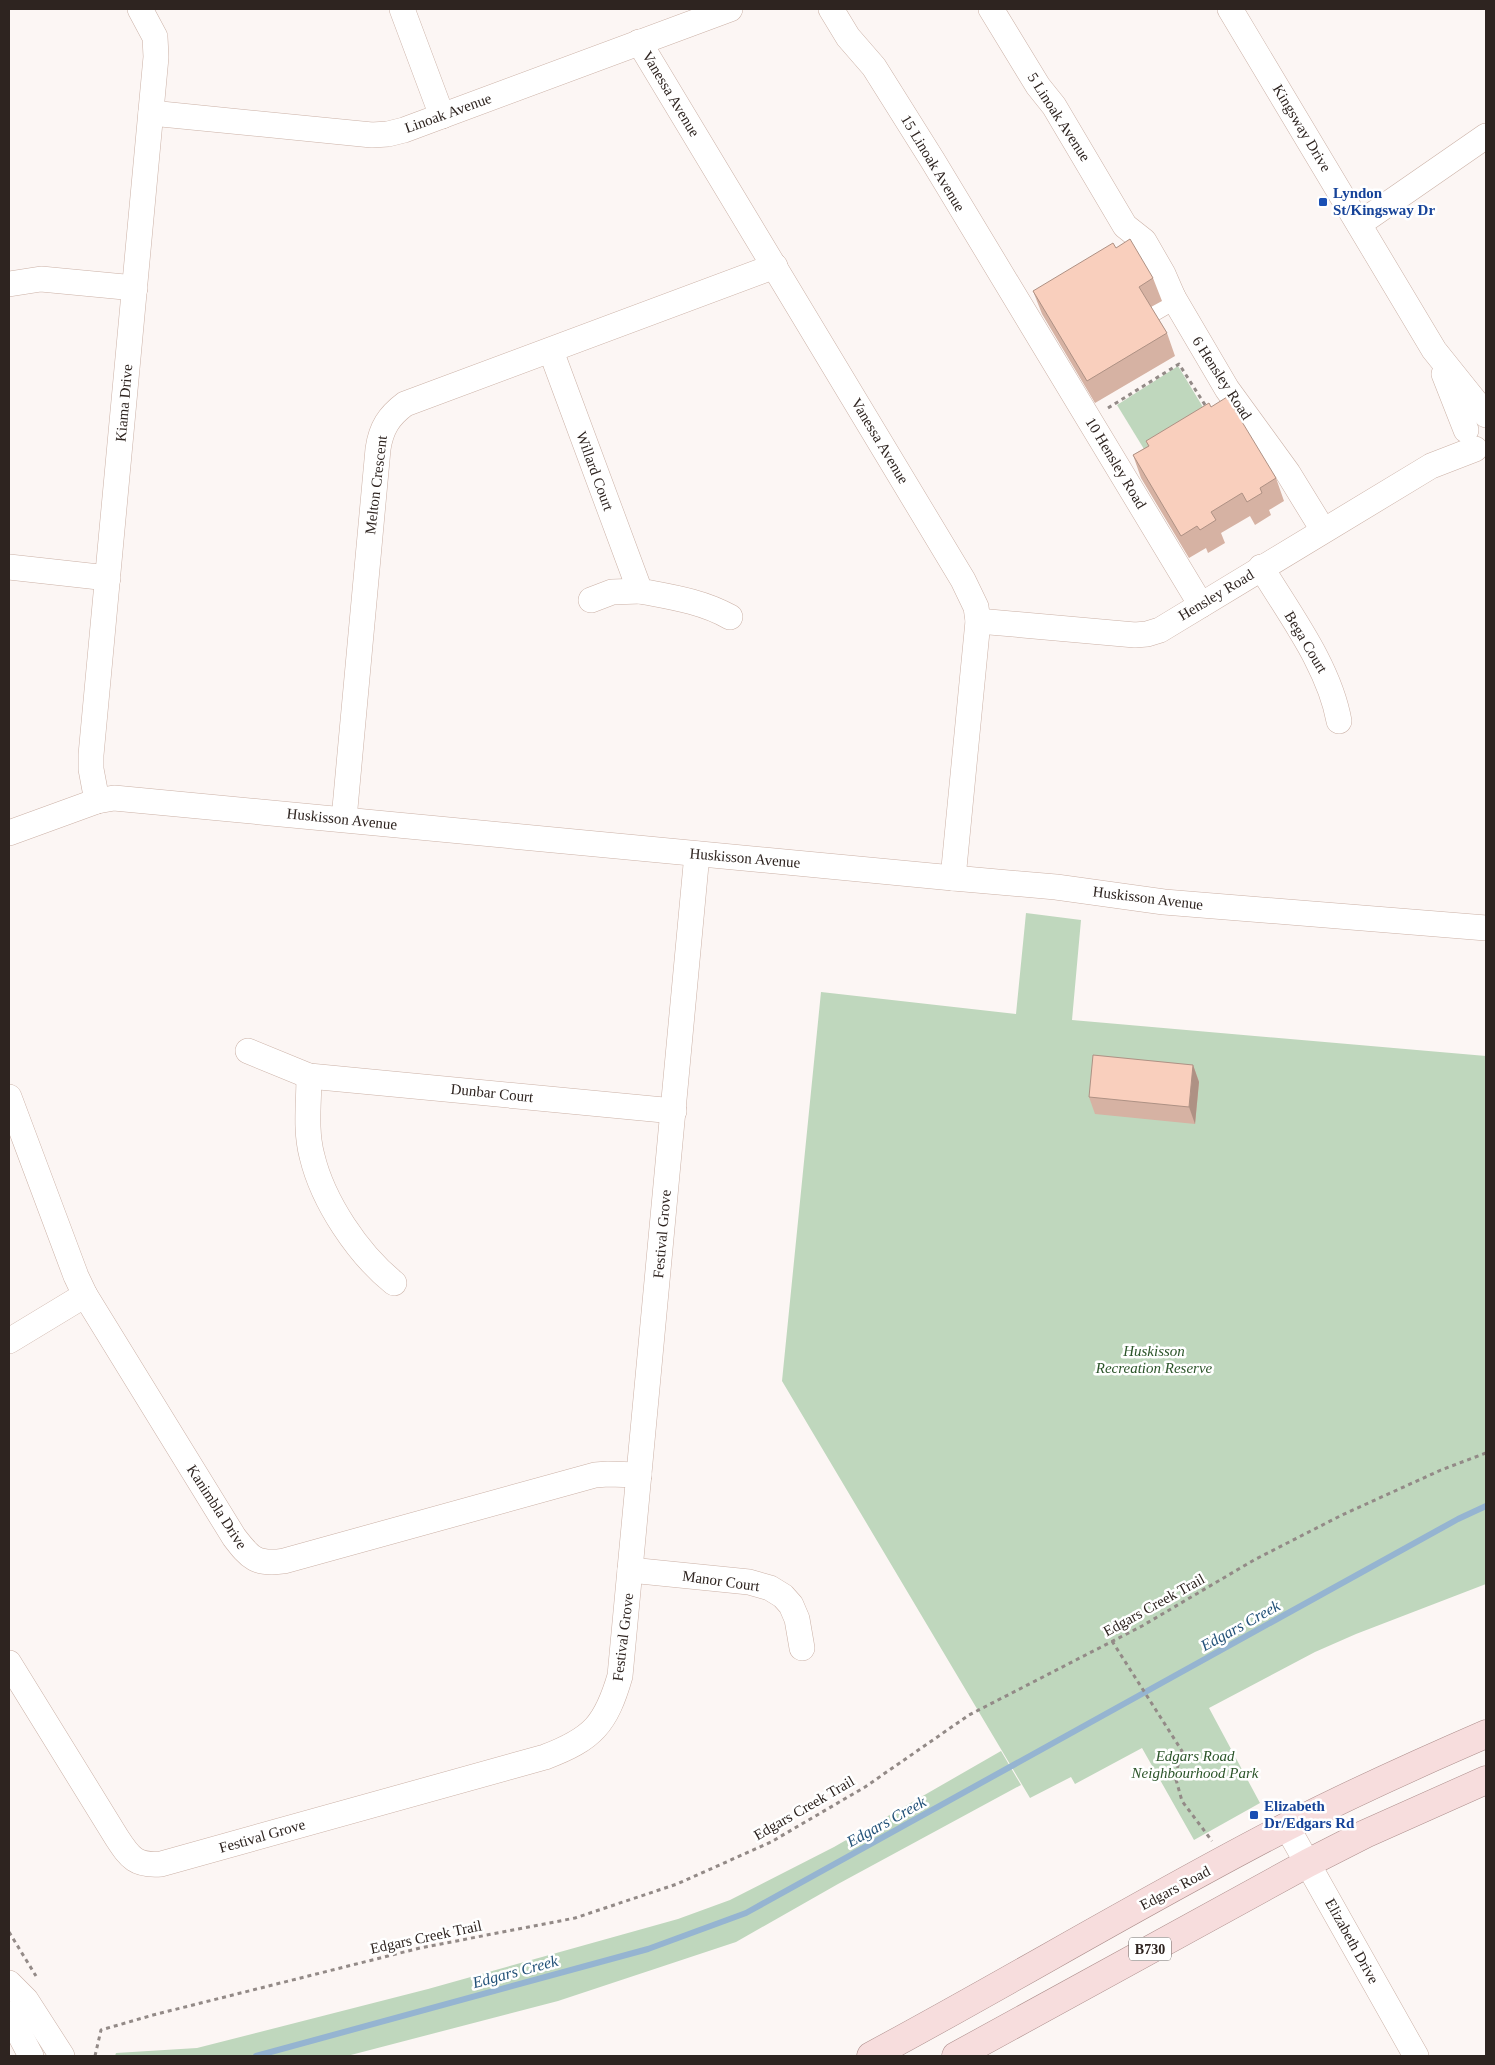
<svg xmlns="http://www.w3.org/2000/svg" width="1495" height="2065" font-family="'Times New Roman',serif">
	<rect width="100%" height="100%" fill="#fcf6f4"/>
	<!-- green -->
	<g fill="#bfd7bd">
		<path d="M1178 366 1209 417 1147 454 1117 405Z"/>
		<path d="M1026 913 1081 920 1072 1020 1486 1056V1584L1356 1634 1315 1652 1209 1708 1260 1803 1194 1840 1142 1748 1075 1784 1071 1777 1030 1798 782 1381 821 992 1016 1014Z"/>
		<path d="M1001 1751 1021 1785 838 1884 736 1942 558 2001 347 2056H115L116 2053 197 2048 428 1989 678 1919 730 1900 834 1847Z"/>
	</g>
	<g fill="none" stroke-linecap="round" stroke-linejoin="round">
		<!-- stream -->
		<path stroke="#95b4d1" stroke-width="6" d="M256 2056 648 1949 746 1913 1458 1519 1486 1506"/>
		<!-- minor casing -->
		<g stroke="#cbb1a6" stroke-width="26">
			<g id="minor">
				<path d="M402 9 442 116"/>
				<path d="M831 9 848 37 874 67 933 161 1201 605"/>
				<path d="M991 9 1038 86 1054 106 1125 226 1144 241 1163 274 1173 297 1227 389 1288 473 1323 530"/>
				<path d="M1230 9 1434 350 1486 415"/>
				<path d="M639 42 963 580 976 607 978 621 953 878"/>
				<path d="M151 113 372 135 388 134 404 130 730 9"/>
				<path d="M1359 224 1486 136"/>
				<path d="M9 284 41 279 135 288"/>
				<path d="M1149 311 1173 297"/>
				<path d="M551 351 640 591C671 597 701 601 730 617"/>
				<path d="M1444 374 1466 430"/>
				<path d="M9 567 108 578"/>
				<path d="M1261 567C1290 615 1329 666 1339 721"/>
				<path d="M591 600 612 592 640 591"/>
				<path d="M978 621 1135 635 1147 634 1160 630 1431 466 1475 449"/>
				<path d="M97 801 91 769V755L156 57 155 37 140 9"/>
				<path d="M344 819 378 449C381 428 389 416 405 404L775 266"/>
				<path d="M9 833 97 801 114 798 953 878 1056 887 1164 902 1486 928"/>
				<path d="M248 1051 309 1076 674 1111"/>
				<path d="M309 1076C309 1102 305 1130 312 1156 323 1202 358 1254 394 1283"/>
				<path d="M9 1097 76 1276 85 1295 234 1537C250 1558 256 1565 284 1561L595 1475 608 1474 639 1475"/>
				<path d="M9 1341 85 1295"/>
				<path d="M630 1570 749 1582 770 1588 783 1596 791 1605 797 1619 802 1648"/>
				<path d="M9 1663 117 1838C130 1858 136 1866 161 1864L545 1757C593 1739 606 1724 620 1676L697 854"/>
				<path d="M1287 1827 1416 2056"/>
				<path d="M9 1983 26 2000 62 2056"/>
				<path d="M9 2014 31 2056"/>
			</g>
		</g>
		<!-- major casing -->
		<g stroke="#ad8e8c" stroke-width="29">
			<g id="major">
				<path d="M871 2056C1011 1981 1146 1899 1288 1826 1353 1793 1419 1763 1486 1734"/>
				<path d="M956 2056 1308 1863 1365 1834 1486 1780"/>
			</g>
		</g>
		<!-- path -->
		<g stroke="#938a87" stroke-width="3" stroke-dasharray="4 4" stroke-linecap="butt">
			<path d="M1108 408 1179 364 1207 408"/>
			<path d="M1112 1641 1182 1751 1175 1776 1182 1801 1212 1841"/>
			<path d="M9 1932 36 1976"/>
			<path d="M95 2056 101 2030 153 2015 420 1948 575 1918 677 1884 771 1842 865 1787 969 1715 1142 1626 1254 1560 1342 1515 1441 1470 1486 1453"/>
		</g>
		<!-- minor -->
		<use href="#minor" stroke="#fff" stroke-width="25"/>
		<!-- major -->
		<use href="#major" stroke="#f7dddd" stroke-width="28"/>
	</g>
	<!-- wall -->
	<g fill="#d6b2a3">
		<path d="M1116 248 1153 278 1162 301 1151 307 1167 333 1175 356 1095 403 1042 314 1033 291Z"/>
		<path d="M1211 407 1276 478 1284 501 1269 510 1271 515 1255 525 1250 516 1221 533 1225 543 1208 553 1206 548 1189 558 1141 478 1133 455 1148 446 1146 441Z"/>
		<path d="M1193 1065 1199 1082 1195 1124 1095 1114 1089 1097Z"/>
	</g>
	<!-- shaded-wall -->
	<path fill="#ae9184" d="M1193 1065 1199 1082 1195 1124 1189 1107Z"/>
	<!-- building -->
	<g fill="#f9cfbd" stroke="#ae9184">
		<path d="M1130 239 1153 278 1139 287 1167 333 1087 381 1033 291 1113 243 1116 248Z"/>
		<path d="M1227 397 1276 478 1260 488 1262 493 1247 502 1242 493 1211 512 1216 520 1200 530 1197 526 1181 536 1133 455 1149 446 1146 441 1209 403 1211 407Z"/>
		<path d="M1093 1055 1193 1065 1189 1107 1089 1097Z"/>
	</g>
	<!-- markers -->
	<g fill="#1a4fb4" stroke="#fff" stroke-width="2">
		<rect x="1318" y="197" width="10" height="10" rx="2.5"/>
		<rect x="1249" y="1810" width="10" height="10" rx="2.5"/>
	</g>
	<g text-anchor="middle" stroke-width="5" stroke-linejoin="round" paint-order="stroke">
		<!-- shield labels -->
		<rect fill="#fff" stroke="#6d6663" stroke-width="1" x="1129" y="1937.5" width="42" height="23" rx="4"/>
		<g font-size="14" font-weight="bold" fill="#2e2420">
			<text x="1150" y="1954">B730</text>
		</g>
		<!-- street labels -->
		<g font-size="15" fill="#2e2420" stroke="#fff">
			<text transform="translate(671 94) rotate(59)" y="5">Vanessa Avenue</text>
			<text transform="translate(448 113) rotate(-20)" y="5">Linoak Avenue</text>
			<text transform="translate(1059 117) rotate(57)" y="5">5 Linoak Avenue</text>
			<text transform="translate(1302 128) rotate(59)" y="5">Kingsway Drive</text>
			<text transform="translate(933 163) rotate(59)" y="5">15 Linoak Avenue</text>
			<text transform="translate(1222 378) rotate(57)" y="5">6 Hensley Road</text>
			<text transform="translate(124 403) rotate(-85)" y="5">Kiama Drive</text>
			<text transform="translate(880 441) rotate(59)" y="5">Vanessa Avenue</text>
			<text transform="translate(1116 463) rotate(59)" y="5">10 Hensley Road</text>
			<text transform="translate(595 471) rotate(70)" y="5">Willard Court</text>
			<text transform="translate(376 485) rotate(-83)" y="5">Melton Crescent</text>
			<text transform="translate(1216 595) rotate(-31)" y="5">Hensley Road</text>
			<text transform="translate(1306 642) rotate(59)" y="5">Bega Court</text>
			<text transform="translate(342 819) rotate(6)" y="5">Huskisson Avenue</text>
			<text transform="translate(745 858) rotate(5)" y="5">Huskisson Avenue</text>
			<text transform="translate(1148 898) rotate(7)" y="5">Huskisson Avenue</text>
			<text transform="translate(492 1093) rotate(6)" y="5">Dunbar Court</text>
			<text transform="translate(662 1234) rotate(-85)" y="5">Festival Grove</text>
			<text transform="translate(217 1507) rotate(57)" y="5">Kanimbla Drive</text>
			<text transform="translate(721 1581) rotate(8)" y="5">Manor Court</text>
			<text transform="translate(1154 1605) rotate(-29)" y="5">Edgars Creek Trail</text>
			<text transform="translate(623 1637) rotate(-83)" y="5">Festival Grove</text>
			<text transform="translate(804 1808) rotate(-30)" y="5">Edgars Creek Trail</text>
			<text transform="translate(262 1836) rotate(-16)" y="5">Festival Grove</text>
			<text transform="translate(1175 1888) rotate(-28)" y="5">Edgars Road</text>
			<text transform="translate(426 1937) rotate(-12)" y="5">Edgars Creek Trail</text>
			<text transform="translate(1352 1941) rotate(61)" y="5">Elizabeth Drive</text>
		</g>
		<!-- transit labels -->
		<g font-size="15" font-weight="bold" fill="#164399" stroke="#fff" text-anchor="start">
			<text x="1333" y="198">Lyndon<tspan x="1333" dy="17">St/Kingsway Dr</tspan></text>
			<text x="1264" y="1811">Elizabeth<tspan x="1264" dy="17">Dr/Edgars Rd</tspan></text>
		</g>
		<!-- park labels -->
		<g font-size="15" font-style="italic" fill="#2b5429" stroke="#fff">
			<text x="1154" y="1356">Huskisson<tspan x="1154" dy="17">Recreation Reserve</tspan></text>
			<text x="1195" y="1761">Edgars Road<tspan x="1195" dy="17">Neighbourhood Park</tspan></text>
		</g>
		<!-- water labels -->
		<g font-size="16" font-style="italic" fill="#225178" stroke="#fff">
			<text transform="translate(1240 1625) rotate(-29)" y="6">Edgars Creek</text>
			<text transform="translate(886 1821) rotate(-29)" y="6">Edgars Creek</text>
			<text transform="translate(515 1971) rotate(-15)" y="6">Edgars Creek</text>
		</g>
	</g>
	<!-- border -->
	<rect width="1495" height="2065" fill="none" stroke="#2e2420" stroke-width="20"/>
</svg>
